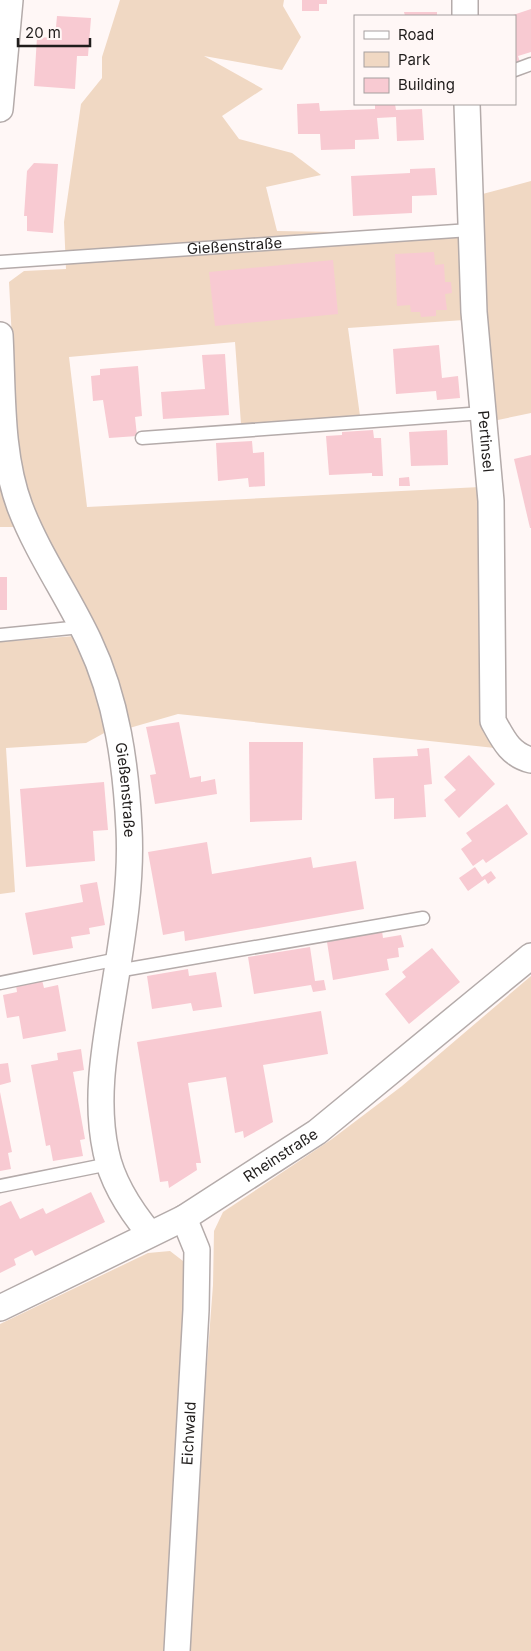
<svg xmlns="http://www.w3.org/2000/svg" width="531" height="1651" font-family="Inter,sans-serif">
	<rect width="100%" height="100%" fill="#fff7f6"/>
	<!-- green -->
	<g fill="#f0d8c3">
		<path d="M120 0H284L283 6 301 37 282 70 204 56 263 89 222 116 239 139 292 153 321 175 266 187 277 231 460 234 464 320 348 328 360 416 241 424 235 342 69 357 87 507 480 487 495 748 178 714 126 729 33 516 18 456 9 282 24 271 66 269 64 222 81 104 102 78V57Z"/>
		<path d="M531 181V413L493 421 475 196Z"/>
		<path d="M0 477 20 527H0Z"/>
		<path d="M75 636 91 675 106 732 86 743 6 748 15 892 0 894V642Z"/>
		<path d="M531 976V1651H185L213 1285 214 1231 223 1212 332 1139 402 1086Z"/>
		<path d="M170 1251 183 1261 184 1274 190 1278 167 1651H0V1324L148 1253Z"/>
	</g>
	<!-- building -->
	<g fill="#f8cad2">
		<path d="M302 0H327V4H319V11H302Z"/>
		<path d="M531 9V52L518 56 520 62 515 63V16H510Z"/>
		<path d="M404 12H437V16H405Z"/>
		<path d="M57 16 91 18 88 56H77L75 89 34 86 37 37 55 38Z"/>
		<path d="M319 103 320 111 375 109V105L395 104 396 110 422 109 424 140 397 141 396 117 377 118 379 139 355 140V149L321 150 320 134H298L297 104Z"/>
		<path d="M34 163 58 164 53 233 27 231V216H24L27 171Z"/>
		<path d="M435 168 437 195 412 196V213L353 216 351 176 410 173V169Z"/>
		<path d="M434 252 435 265 444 264 445 282H451L452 293 445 294 447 310H436V316L421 317 420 312H411L410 305 397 306 395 254Z"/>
		<path d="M333 260 338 314 215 326 209 272Z"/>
		<path d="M439 345 442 378 458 376 460 398 437 400 436 391 396 394 393 349Z"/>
		<path d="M225 354 229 415 163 419 161 392 205 389 202 355Z"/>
		<path d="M138 366 142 416 135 417 137 436 109 438 103 400 93 401 91 376 100 375V369Z"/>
		<path d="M373 430 374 438H381L383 476H372V473L329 475 326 436 342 435V432Z"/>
		<path d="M447 430 448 465 411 466 409 432Z"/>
		<path d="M252 441 253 453 264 452 265 486 249 487 248 478 218 481 216 443Z"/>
		<path d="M531 455V528H530L514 459Z"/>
		<path d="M409 477 410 486H399V478Z"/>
		<rect x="0" y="577" width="7" height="33"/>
		<path d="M179 722 190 778 201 776V782L215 779 217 794 155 804 150 775 156 774 146 727Z"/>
		<path d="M249 742H303L302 820 250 822Z"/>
		<path d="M429 748 432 784 424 785 426 817 394 819V798L375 799 373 758 418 756 417 749Z"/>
		<path d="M469 755 495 784 459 818 444 800 456 790 444 777Z"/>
		<path d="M104 782 108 830 93 831 95 861 26 867 20 789Z"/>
		<path d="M507 804 528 834 486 863 483 859 473 866 461 849 472 841 466 833Z"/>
		<path d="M207 842 212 874 311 857 313 868 356 861 364 909 185 941 184 931 163 935 148 852Z"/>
		<path d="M475 867 482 877 491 871 496 878 488 884 485 879 468 891 459 878Z"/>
		<path d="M97 882 105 925 89 928 90 934 71 937 73 948 33 955 25 913 83 902 80 885Z"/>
		<path d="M382 931 383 938 401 935 404 947 398 948 399 957 387 959 389 970 333 980 327 942Z"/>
		<path d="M310 947 315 981 324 980 326 990 313 992 311 985 254 994 248 957Z"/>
		<path d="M432 948 460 982 409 1024 385 994 406 977 402 972Z"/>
		<path d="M188 969 189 976 216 972 222 1007 193 1011 191 1003 152 1009 147 976Z"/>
		<path d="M42 980 44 988 58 985 66 1031 23 1039 19 1016 7 1018 3 995 17 992 16 985Z"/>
		<path d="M321 1011 328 1054 263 1065 273 1122 244 1138 243 1131 235 1133 226 1077 188 1083 201 1163H196L197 1170 169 1188 168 1181 160 1182 137 1042Z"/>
		<path d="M81 1049 84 1070 73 1072 85 1139 80 1140 83 1156 53 1161 50 1145 46 1146 31 1065 58 1060 57 1053Z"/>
		<path d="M8 1063 11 1082 0 1085V1064Z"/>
		<path d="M0 1092 12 1152 8 1153 11 1169 0 1171Z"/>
		<path d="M91 1192 105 1222 35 1256 32 1250 14 1259 16 1265 0 1273V1206L11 1201 20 1219 43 1208 46 1214Z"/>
	</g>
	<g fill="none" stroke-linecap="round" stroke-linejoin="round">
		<!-- service casing -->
		<g stroke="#b4abaa" stroke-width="15">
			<g id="service">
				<path d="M515 70 531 64"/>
				<path id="s1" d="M0 262 470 230"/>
				<path d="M142 438 483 413"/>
				<path d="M0 635 81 627"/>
				<path d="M117 971 423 918"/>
				<path d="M0 983 118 959"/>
				<path d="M0 1186 109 1164"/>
			</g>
		</g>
		<!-- minor casing -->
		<g stroke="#b4abaa" stroke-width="28">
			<g id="minor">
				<path d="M465 0V16"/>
				<path id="s2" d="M467 104 474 312 491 501 493 721C503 739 510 755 531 760"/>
				<path d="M0 109 10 0"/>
				<path id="s3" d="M0 335C3 391 0 454 20 507 38 554 68 596 89 641 117 700 126 765 129 829 132 887 121 945 112 1002 104 1051 95 1102 106 1152 112 1182 131 1211 150 1234"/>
				<path id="s4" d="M0 1308 184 1218 317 1132 531 956"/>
				<path id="s5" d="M177 1651 196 1310 197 1250 184 1218"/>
			</g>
		</g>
		<!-- service -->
		<use href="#service" stroke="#fff" stroke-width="12"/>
		<!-- minor -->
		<use href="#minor" stroke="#fff" stroke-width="25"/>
	</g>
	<g text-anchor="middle" stroke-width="4.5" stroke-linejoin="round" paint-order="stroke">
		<!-- street labels -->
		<g font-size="15" fill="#201d1c" stroke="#fff7f6">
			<text dy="5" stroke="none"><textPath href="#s1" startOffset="235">Gießenstraße</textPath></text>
			<text dy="5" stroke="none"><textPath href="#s2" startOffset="338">Pertinsel</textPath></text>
			<text dy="5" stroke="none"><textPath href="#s3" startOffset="479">Gießenstraße</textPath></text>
			<text dy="5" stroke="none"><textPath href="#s4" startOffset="320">Rheinstraße</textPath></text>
			<text dy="5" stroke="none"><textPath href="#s5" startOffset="218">Eichwald</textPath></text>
		</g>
	</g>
	<!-- legend -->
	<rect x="354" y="15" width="162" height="90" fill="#fff7f6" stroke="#a6a09f"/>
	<rect x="364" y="31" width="25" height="8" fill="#ffffff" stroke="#a6a09f"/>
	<text x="398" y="40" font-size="15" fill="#201d1c">Road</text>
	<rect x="364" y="52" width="25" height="15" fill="#f0d8c3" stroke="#a6a09f"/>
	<text x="398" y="65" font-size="15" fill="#201d1c">Park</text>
	<rect x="364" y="78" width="25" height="15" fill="#f8cad2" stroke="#a6a09f"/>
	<text x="398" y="90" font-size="15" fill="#201d1c">Building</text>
	<!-- scale -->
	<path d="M18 38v8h72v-8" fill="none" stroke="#201d1c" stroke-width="2.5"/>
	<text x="25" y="38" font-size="15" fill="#201d1c" stroke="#fff7f6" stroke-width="4" paint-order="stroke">20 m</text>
</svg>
